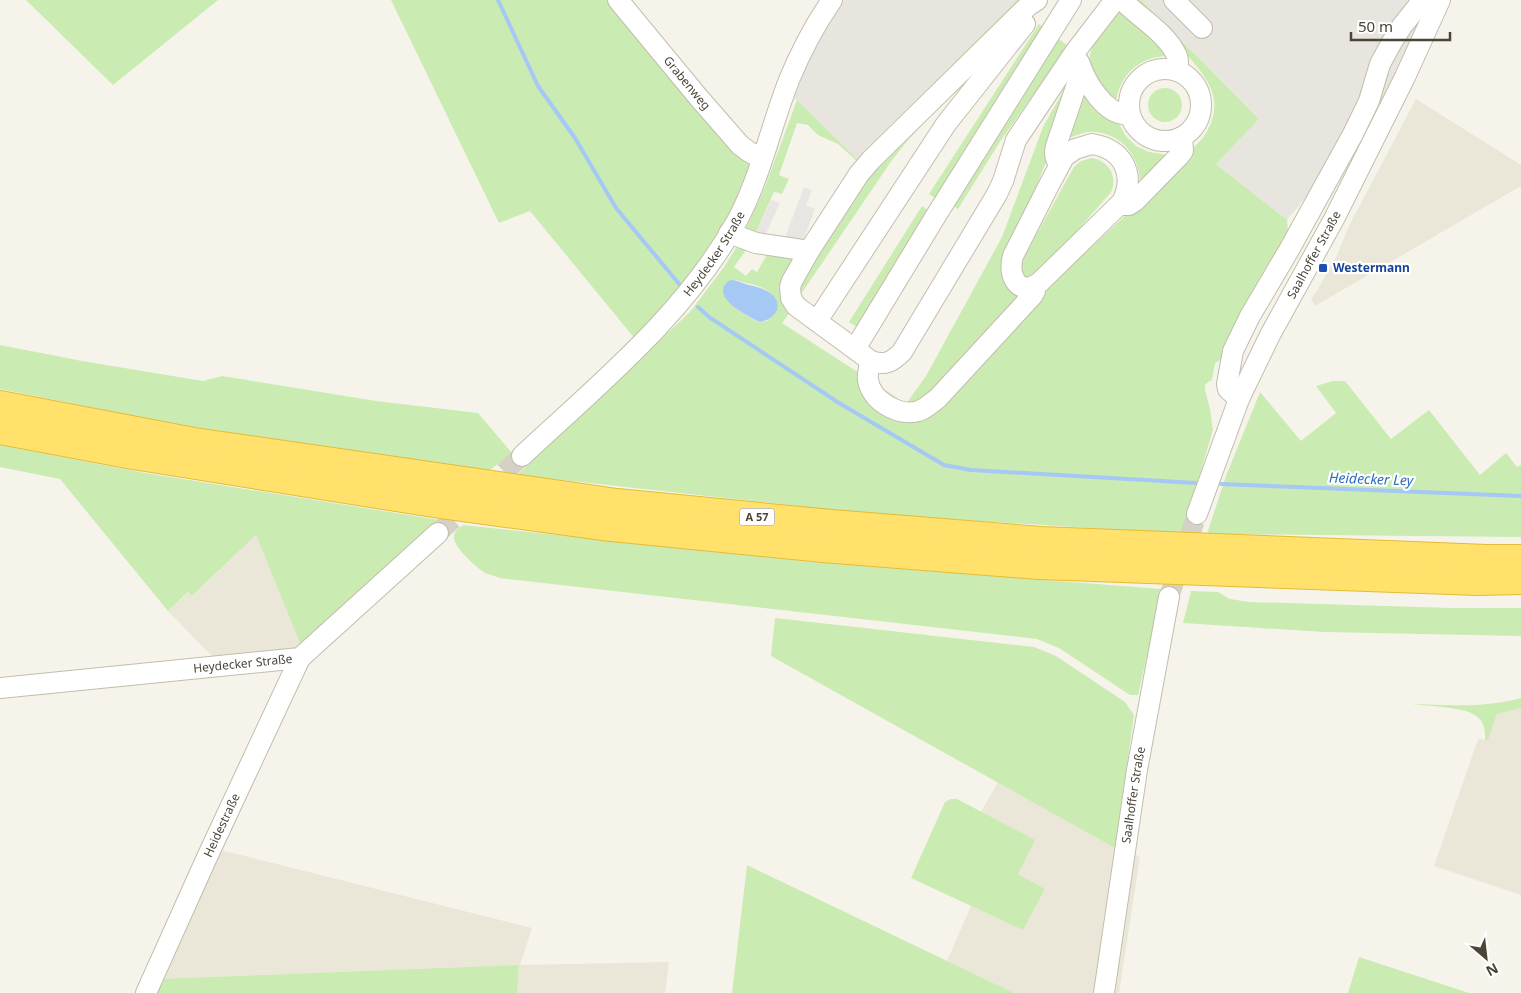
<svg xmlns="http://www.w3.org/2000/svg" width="1521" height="993" font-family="'Noto Sans',sans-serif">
	<rect width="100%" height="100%" fill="#f6f4ea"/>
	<!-- residential -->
	<g fill="#eae7d8">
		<path d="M1416 99 1521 165V186L1315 306 1311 299 1317 291 1337 255 1350 224Z"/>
		<path d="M256 535 302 648 213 657 168 611 189 592 193 596Z"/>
		<path d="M1521 708V895L1434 866 1478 739 1488 740 1497 714Z"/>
		<path d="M998 782 1115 848 1140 857 1119 993H1014L947 961 971 906 1023 930 1045 889 1018 874 1034 840 981 812Z"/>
		<path d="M221 850 532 928 520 965 669 962 665 993H517L519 965 159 979Z"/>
	</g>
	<!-- industrial -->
	<g fill="#e8e5de">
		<path d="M822 0H1017L857 159 797 100 777 94Z"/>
		<path d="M1141 0H1442L1405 78 1287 220 1216 164 1259 119Z"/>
	</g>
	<!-- green -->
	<g fill="#caebb2" fill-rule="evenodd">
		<path d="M26 0H218L113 85Z"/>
		<path d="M391 0H618L754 152 724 231 696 275 636 340 530 211 499 223Z"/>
		<path d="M1017 0H1027L859 163 838 144 818 135 808 125 797 123 779 175 789 179 782 194 774 192 755 234 744 233 765 187 797 100 857 159Z"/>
		<path d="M1130 0H1141L1259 119 1216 164 1287 220 1288 232 1224 358 1215 363 1212 380 1208 382 1205 385V390L1210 409 1213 430 1182 534 917 517 835 510 517 475 690 312 724 267 739 243 744 245 746 250 734 267 746 276 752 269 757 272 769 251 799 253 790 312 782 323 859 373 908 416 1138 204 1203 138C1212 124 1217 111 1213 95 1208 68 1151 20 1130 0ZM736 280C751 285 773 286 777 304L767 321 759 322C746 315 724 305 723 289Z"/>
		<path d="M1121 10 1171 56C1141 55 1117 75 1116 106L1088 65 1092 47Z"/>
		<path d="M1039 24 1047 30 939 201 929 194Z"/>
		<path d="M1055 36 1068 46 1001 140 958 209 949 203Z"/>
		<path d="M969 75 909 139 892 160 797 300 794 289 855 188Z"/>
		<path d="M1070 79 1051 150 1006 260 1023 295 939 391 905 408 872 381 906 404 926 376 1002 237 1043 127Z"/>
		<path d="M1082 81 1118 121 1125 135 1136 146 1149 152 1168 155 1140 183C1140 154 1118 130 1088 132 1081 133 1075 136 1069 138Z"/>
		<circle cx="1165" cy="105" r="17"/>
		<path d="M1092 158C1109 161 1118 177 1111 192L1036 278 1024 280 1020 264 1074 167 1081 161Z"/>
		<path d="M922 206 932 213 860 329 849 322Z"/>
		<path d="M0 345 82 361 203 381 222 376 376 401 478 413 512 453 489 471 259 438 155 420 0 389Z"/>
		<path d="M1333 381H1345L1391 439 1429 410 1480 475 1506 453 1517 467 1521 465V537L1207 534 1226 476 1260 392 1301 441 1336 413 1316 386Z"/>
		<path d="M0 445 145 473 440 520 418 544 302 648 256 535 192 596 188 592 168 611 60 479 0 467Z"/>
		<path d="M463 525 812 562 1162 589 1138 695H1130L1059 648 1037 639 500 578C495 576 490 575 485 573 476 567 454 548 454 537 454 531 459 528 463 525Z"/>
		<path d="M1191 591 1218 592 1230 599 1249 602 1452 608H1521V636L1325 632 1183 623Z"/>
		<path d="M775 618 1034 647 1056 656 1125 702 1134 715 1115 848 771 656Z"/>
		<path d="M1521 698V708L1497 714 1488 740H1485C1488 711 1463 710 1442 707 1432 706 1421 705 1411 704 1448 705 1485 708 1521 698Z"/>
		<path d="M951 799H957L1035 840 1018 874 1045 889 1023 930 911 878 945 802Z"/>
		<path d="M747 865 1014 993H732Z"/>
		<path d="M1359 957 1469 993H1348Z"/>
		<path d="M519 965 517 993H153L159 979Z"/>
	</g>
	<!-- parking -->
	<g fill="#e7e6e2">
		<path d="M804 187 812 190 806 205 815 209 803 241 794 238 792 243 784 240Z"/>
		<path d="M771 200 780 203 764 238 755 234Z"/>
	</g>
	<!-- water -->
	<path fill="#a5c9f4" d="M730 280C737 280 742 283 749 285 761 287 784 295 776 312 772 318 766 321 760 322 747 316 707 296 730 280Z"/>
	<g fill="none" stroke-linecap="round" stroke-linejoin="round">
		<!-- stream -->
		<g stroke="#a5c9f4" stroke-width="4">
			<path d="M498 0 538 86 575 138 616 208 680 285"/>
			<path d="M698 307 709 317 839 403 944 465 971 470 1196 483"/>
			<path d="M1221 484 1521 496"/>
		</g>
		<!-- minor-tunnel -->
		<g stroke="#d4d1c6" stroke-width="20" stroke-dasharray="20 10" stroke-linecap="butt">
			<path d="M438 533 522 456"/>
			<path d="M1169 597 1197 514"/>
		</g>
		<!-- minor casing -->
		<g stroke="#c2bdac" stroke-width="22">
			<g id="minor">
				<path id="s1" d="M618 0 699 98 740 145 748 151 762 159"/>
				<path d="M1037 0 1028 6 871 160 859 174 809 251 792 281 790 287 791 298 796 306 871 361C885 366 892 362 902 352L997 194 1003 181 1016 140 1075 52 1115 0"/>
				<path d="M1122 0C1138 17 1167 33 1177 56 1179 61 1178 66 1177 71"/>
				<path d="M1174 0 1202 28"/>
				<path d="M1079 62C1086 82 1105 117 1130 114"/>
				<circle cx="1165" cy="105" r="36"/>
				<path d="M1092 144C1123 149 1136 174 1122 202L1040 282C1019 298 1007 276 1013 256L1049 185 1064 157 1075 149Z"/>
				<path d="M1059 165C1055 158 1054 154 1056 146L1078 81 1084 75"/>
				<path d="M1119 205H1129L1135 201 1179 156 1183 151 1182 137"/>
				<path d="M729 233 756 243 809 251"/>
				<path d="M817 321 946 124 1025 24"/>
				<path d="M855 349 937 214 1071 0"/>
				<path d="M871 361C869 367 867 373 868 380 871 401 899 417 919 411 926 408 932 403 938 398L1032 296 1035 291V286"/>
				<path d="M1239 399 1228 389 1227 384 1233 351 1250 316 1289 250 1353 134 1369 101 1380 64 1392 42 1402 26 1423 0"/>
				<path id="s2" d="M522 456C600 383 686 314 738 219 761 175 771 126 789 80 801 51 814 26 832 0"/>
				<path id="s3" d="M1197 514 1239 399 1270 335 1334 219 1405 77 1440 0"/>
				<path id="s4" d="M0 688 300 658 438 533"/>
				<path id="s5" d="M146 993 208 855 300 658"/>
				<path id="s6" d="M1104 993 1137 770 1169 597"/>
			</g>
		</g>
		<!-- highway casing -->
		<g stroke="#e5bb35" stroke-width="30">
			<g id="highway">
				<path d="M0 405 194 442 617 503 831 524 1041 541 1487 559H1521"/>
				<path d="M0 430 133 455 440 504 602 526 823 548 1039 565 1478 581 1521 580"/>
			</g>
		</g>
		<!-- minor -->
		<use href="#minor" stroke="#fff" stroke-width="20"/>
		<!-- highway -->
		<use href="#highway" stroke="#ffe16c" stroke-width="28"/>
	</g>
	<!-- markers -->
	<rect fill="#1a4fb4" stroke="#fff" stroke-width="2" x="1318" y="263" width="10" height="10" rx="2.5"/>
	<g text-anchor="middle" stroke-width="4.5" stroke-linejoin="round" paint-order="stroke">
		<!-- shield labels -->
		<rect fill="#fff" stroke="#807d73" stroke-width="1" x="739.5" y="508.5" width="35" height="17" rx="4"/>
		<g font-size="11" font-weight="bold" fill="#4a4537">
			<text x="757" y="521">A 57</text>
		</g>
		<!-- street labels -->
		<g font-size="12" fill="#4a4537" stroke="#fff">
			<text dy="4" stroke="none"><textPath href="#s1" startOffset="108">Grabenweg</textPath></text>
			<text dy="4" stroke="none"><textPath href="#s2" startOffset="280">Heydecker Straße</textPath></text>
			<text dy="4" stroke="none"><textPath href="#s3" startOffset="285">Saalhoffer Straße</textPath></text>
			<text dy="4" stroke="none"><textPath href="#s4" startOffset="244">Heydecker Straße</textPath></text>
			<text dy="4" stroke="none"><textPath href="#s6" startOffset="200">Saalhoffer Straße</textPath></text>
			<text dy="4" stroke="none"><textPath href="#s5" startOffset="184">Heidestraße</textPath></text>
		</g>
		<!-- transit labels -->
		<g font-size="12" font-weight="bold" fill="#164399" stroke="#fff" text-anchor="start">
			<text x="1333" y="272">Westermann</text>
		</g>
		<!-- water labels -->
		<g font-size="14" font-style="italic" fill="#2a6cbd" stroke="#fff">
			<text transform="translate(1371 479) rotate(2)" y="5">Heidecker Ley</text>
		</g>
	</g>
	<!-- north arrow -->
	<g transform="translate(1486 958) rotate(152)" stroke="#ffffff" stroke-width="4" paint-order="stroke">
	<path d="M0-4L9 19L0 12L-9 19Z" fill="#4a4537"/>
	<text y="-8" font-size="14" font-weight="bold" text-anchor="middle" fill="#4a4537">N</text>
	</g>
	<!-- scale -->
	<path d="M1351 32v8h99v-8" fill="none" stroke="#4a4537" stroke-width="2.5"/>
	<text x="1358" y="32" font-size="15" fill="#4a4537" stroke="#ffffff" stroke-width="4" paint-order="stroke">50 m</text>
</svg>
